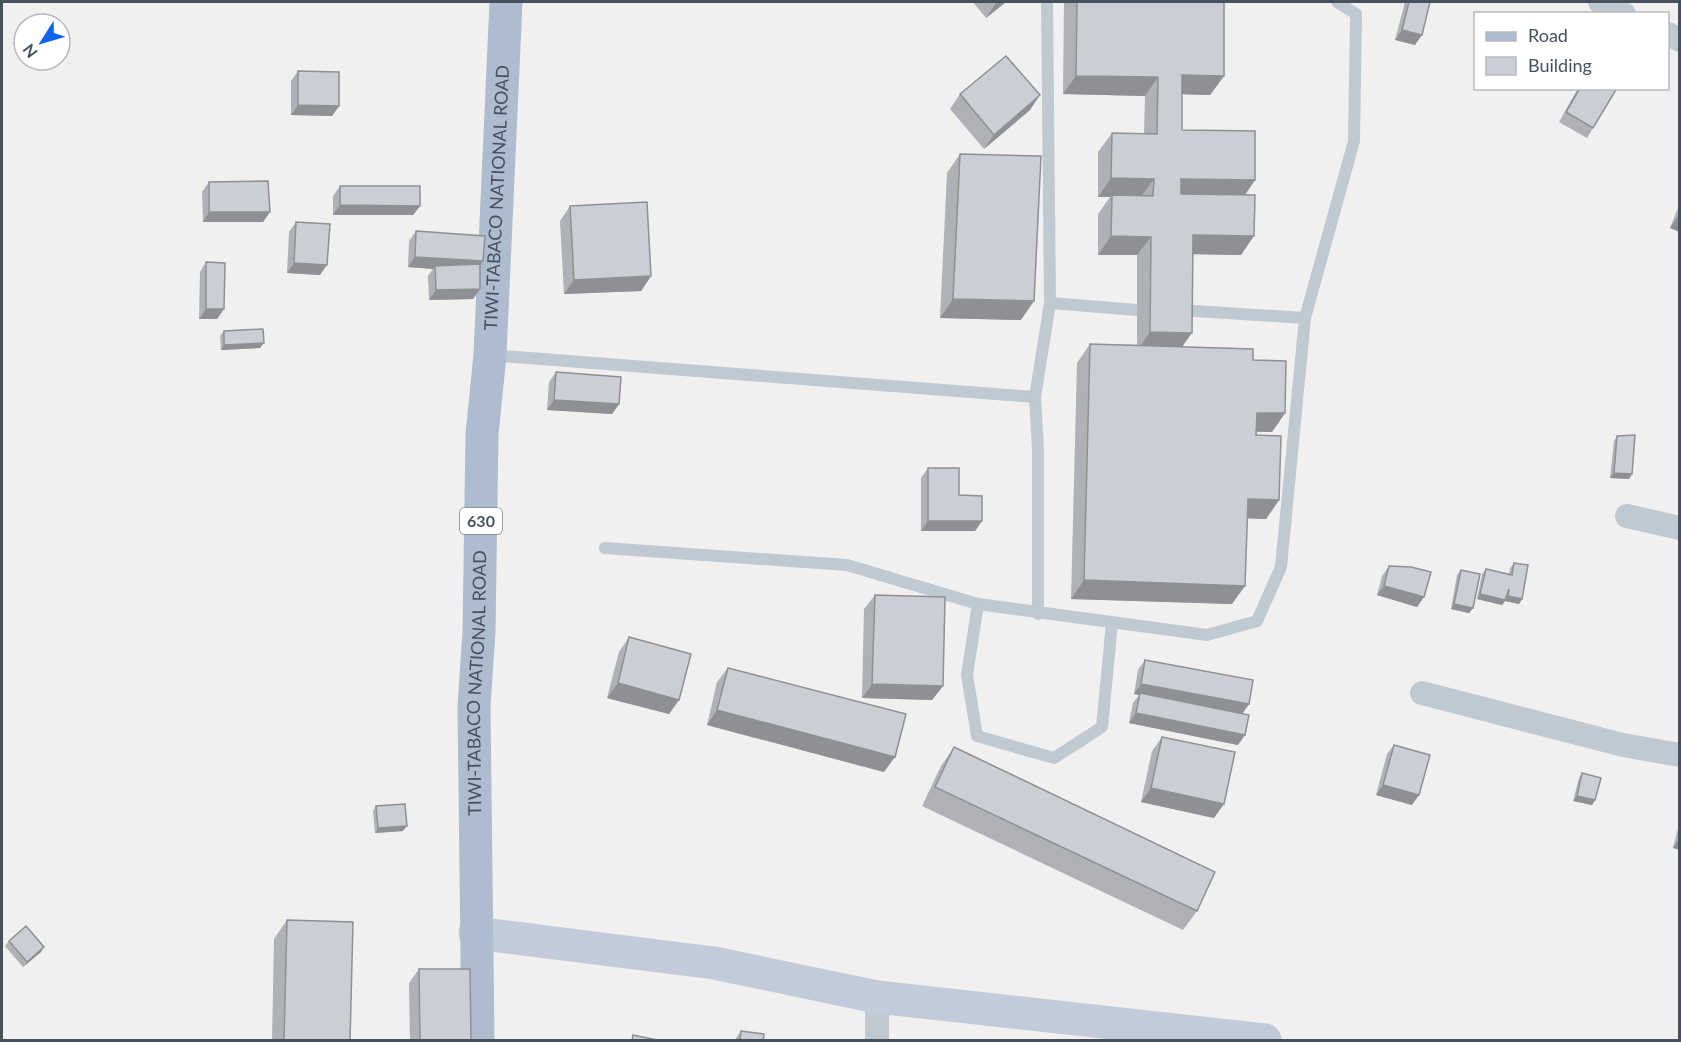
<svg xmlns="http://www.w3.org/2000/svg" width="1681" height="1042" font-family="Lato,sans-serif">
	<rect width="100%" height="100%" fill="#f2efef"/>
	<g fill="none" stroke-linecap="round" stroke-linejoin="round">
		<!-- service -->
		<g stroke="#bfc9d2" stroke-width="12">
			<path d="M1050 303 1137 310"/>
			<path d="M1180 310 1305 318"/>
			<path d="M490 355 1035 397 1038 450V614"/>
			<path d="M1035 397 1050 303 1047 2"/>
			<path d="M605 548 847 565 978 604 1207 635 1257 621 1281 567 1305 318 1354 141 1356 14 1337 2"/>
			<path d="M978 604 967 675 977 736 1054 758 1102 727 1112 623"/>
		</g>
		<!-- minor -->
		<g stroke="#bfc9d2" stroke-width="24">
			<path d="M1600 2 1624 14"/>
			<path d="M1668 34 1680 40"/>
			<path d="M1627 516 1680 528"/>
			<path d="M1422 693 1623 745 1680 755"/>
			<path d="M877 997V1040"/>
		</g>
		<!-- secondary -->
		<path stroke="#c1cbd9" stroke-width="33" d="M475 933 714 963 877 997 1265 1040"/>
		<!-- primary -->
		<path stroke="#adbdcf" stroke-width="33" id="s1" d="M478 1040 474 706 479 632 482 434 490 355 506 2"/>
	</g>
	<!-- wall -->
	<g fill="#afb1b6">
		<path d="M973 2H1006L986 18Z"/>
		<path d="M1064 2H1224V76L1210 95 1182 94V130L1255 180 1245 195 1241 255 1193 254 1183 347 1253 360 1285 413 1272 432H1256V435L1279 500 1266 519 1247 518 1232 604 1071 599 1077 363 1090 344 1137 345V255H1098V214L1110 197H1098V152L1112 133 1144 134 1145 96 1063 94Z"/>
		<path d="M1405 2H1430L1415 45 1395 40Z"/>
		<path d="M298 71 339 106 332 116 291 115V81Z"/>
		<path d="M1578 88H1617L1587 138 1559 122Z"/>
		<path d="M960 94 1030 110 984 149 950 109Z"/>
		<path d="M960 154 1021 320 940 318 947 173Z"/>
		<path d="M209 182 270 212 263 222H203L202 192Z"/>
		<path d="M340 186 420 206 413 215H333V196Z"/>
		<path d="M1680 203V232L1670 228Z"/>
		<path d="M570 206 651 276 641 291 564 294 560 221Z"/>
		<path d="M296 222 320 275 287 273 289 232Z"/>
		<path d="M416 231 480 266V289L473 299 429 300 428 276 433 269 408 267 409 241Z"/>
		<path d="M206 262 224 309 217 319H199L200 272Z"/>
		<path d="M224 331 260 348 221 350 220 336Z"/>
		<path d="M556 372 619 404 612 414 547 410 549 382Z"/>
		<path d="M1617 436 1632 474 1629 479 1610 478 1614 441Z"/>
		<path d="M928 468 982 521 975 531H921V478Z"/>
		<path d="M1514 563 1522 599 1519 604 1505 601 1502 605 1477 599 1482 574 1486 569 1509 575 1510 568Z"/>
		<path d="M1389 566 1424 597 1417 607 1377 595 1382 576Z"/>
		<path d="M1461 570 1473 608 1469 613 1451 609 1457 575Z"/>
		<path d="M875 595 943 686 932 700 862 698 864 609Z"/>
		<path d="M629 637 679 700 669 714 607 698 619 652Z"/>
		<path d="M1145 660 1249 704 1242 714 1238 745 1129 723 1133 703 1139 695 1134 694 1138 670Z"/>
		<path d="M728 668 884 772 707 725 717 682Z"/>
		<path d="M1162 737 1214 818 1141 802 1152 751Z"/>
		<path d="M1394 745 1412 805 1376 795 1387 754Z"/>
		<path d="M954 747 1197 911 1183 930 922 806 941 766Z"/>
		<path d="M1582 773 1595 800 1592 805 1573 801 1579 778Z"/>
		<path d="M376 806 403 831 375 833 373 811Z"/>
		<path d="M1680 821V850L1673 848Z"/>
		<path d="M287 920 350 1041H272L274 939Z"/>
		<path d="M9 941 41 952 23 967 5 946Z"/>
		<path d="M419 969 471 1041H410L409 983Z"/>
		<path d="M741 1031 763 1041H734Z"/>
	</g>
	<!-- shaded-wall -->
	<g fill="#8e9094">
		<path d="M998 2H1006L986 18 996 3Z"/>
		<path d="M1402 30 1422 35 1415 45 1395 40Z"/>
		<path d="M1182 75 1224 76 1210 95 1169 94Z"/>
		<path d="M1076 76 1158 77 1145 96 1063 94Z"/>
		<path d="M1040 95 1030 110 984 149 994 135Z"/>
		<path d="M298 105 339 106 332 116 291 115Z"/>
		<path d="M1111 178 1154 179 1140 198 1112 195 1110 197H1098Z"/>
		<path d="M1181 179 1255 180 1242 199 1168 198Z"/>
		<path d="M340 205 420 206 413 215H333Z"/>
		<path d="M209 212H270L263 222H203Z"/>
		<path d="M1680 213V232L1670 228Z"/>
		<path d="M1193 235 1254 236 1241 255 1180 254Z"/>
		<path d="M1111 236 1151 237 1137 255H1098Z"/>
		<path d="M415 257 483 261 476 271 435 266 433 269 408 267Z"/>
		<path d="M294 263 327 265 320 275 287 273Z"/>
		<path d="M651 276 641 291 564 294 574 280Z"/>
		<path d="M480 289 473 299 429 300 436 290Z"/>
		<path d="M953 299 1034 301 1021 320 940 318Z"/>
		<path d="M206 309H224L217 319H199Z"/>
		<path d="M1150 332 1192 333 1179 351H1137Z"/>
		<path d="M264 343 260 348 221 350 224 345Z"/>
		<path d="M554 400 619 404 612 414 547 410Z"/>
		<path d="M1257 413H1285L1272 432 1244 431Z"/>
		<path d="M1614 473 1632 474 1629 479 1610 478Z"/>
		<path d="M1248 499 1279 500 1266 519 1235 518Z"/>
		<path d="M928 521H982L975 531H921Z"/>
		<path d="M1084 580 1245 586 1232 604 1071 599Z"/>
		<path d="M1384 586 1424 597 1417 607 1377 595Z"/>
		<path d="M1480 594 1505 600 1508 596 1522 599 1519 604 1505 601 1502 605 1477 599Z"/>
		<path d="M1454 604 1473 608 1469 613 1451 609Z"/>
		<path d="M618 683 679 700 669 714 607 698Z"/>
		<path d="M872 684 943 686 932 700 862 698Z"/>
		<path d="M1141 684 1249 704 1242 714 1140 693 1139 695 1134 694Z"/>
		<path d="M717 710 895 757 884 772 707 725Z"/>
		<path d="M1136 713 1245 735 1238 745 1129 723Z"/>
		<path d="M1383 785 1419 795 1412 805 1376 795Z"/>
		<path d="M1151 788 1224 804 1214 818 1141 802Z"/>
		<path d="M1577 796 1595 800 1592 805 1573 801Z"/>
		<path d="M407 826 403 831 375 833 378 828Z"/>
		<path d="M1680 838V850L1673 848Z"/>
		<path d="M44 947 41 952 23 967 27 962Z"/>
	</g>
	<!-- building -->
	<g fill="#cbced4" stroke="#8e9094" stroke-width="1.5">
		<path d="M1077 2H1224V76L1182 75V130L1255 131V180L1181 179V194L1255 195 1254 236 1193 235 1192 333 1150 332 1151 237 1111 236 1112 195 1153 196 1154 179 1111 178 1112 133 1157 134 1158 77 1076 76Z"/>
		<path d="M1409 2H1430L1422 35 1402 30Z"/>
		<path d="M1006 56 1040 95 994 135 960 94Z"/>
		<path d="M298 71 339 72V106L298 105Z"/>
		<path d="M1580 88H1617L1593 128 1566 112Z"/>
		<path d="M960 154 1041 156 1034 301 953 299Z"/>
		<path d="M268 181 270 212H209V182Z"/>
		<path d="M340 186H420V206L340 205Z"/>
		<path d="M647 202 651 276 574 280 570 206Z"/>
		<path d="M296 222 330 224 327 265 294 263Z"/>
		<path d="M416 231 485 236 483 261 415 257Z"/>
		<path d="M206 262 225 263 224 309H206Z"/>
		<path d="M480 264V289L436 290 435 266Z"/>
		<path d="M263 329 264 343 224 345V331Z"/>
		<path d="M1090 344 1253 349V360L1286 361 1285 413H1257L1256 435 1281 436 1279 500 1248 499 1245 586 1084 580Z"/>
		<path d="M556 372 621 377 619 404 554 400Z"/>
		<path d="M1635 435 1632 474 1614 473 1617 436Z"/>
		<path d="M928 468H959V495L982 496V521H928Z"/>
		<path d="M1514 563 1528 565 1522 599 1508 596 1509 589 1505 600 1480 594 1486 569 1512 575Z"/>
		<path d="M1389 566 1411 567 1431 572 1424 597 1384 586Z"/>
		<path d="M1461 570 1480 574 1473 608 1454 604Z"/>
		<path d="M875 595 945 597 943 686 872 684Z"/>
		<path d="M629 637 691 654 679 700 618 683Z"/>
		<path d="M1145 660 1253 680 1249 704 1141 684Z"/>
		<path d="M728 668 906 714 895 757 717 710Z"/>
		<path d="M1140 693 1249 715 1245 735 1136 713Z"/>
		<path d="M1162 737 1235 752 1224 804 1151 788Z"/>
		<path d="M1394 745 1430 755 1419 795 1383 785Z"/>
		<path d="M954 747 1215 872 1197 911 935 787Z"/>
		<path d="M1582 773 1601 778 1595 800 1577 796Z"/>
		<path d="M405 804 407 826 378 828 376 806Z"/>
		<path d="M287 920 353 922 350 1041H284Z"/>
		<path d="M26 926 44 947 27 962 9 941Z"/>
		<path d="M419 969H470L471 1041H420Z"/>
		<path d="M741 1031 764 1034 763 1041H740Z"/>
		<path d="M633 1035 662 1041H632Z"/>
	</g>
	<g text-anchor="middle" stroke-width="4.5" stroke-linejoin="round" paint-order="stroke">
		<!-- shield labels -->
		<rect fill="#fff" stroke="#7e858e" stroke-width="1.5" x="460" y="508" width="42" height="26" rx="4.5"/>
		<g font-size="16" font-weight="bold" fill="#46515e">
			<text x="481" y="527">630</text>
		</g>
		<!-- street labels -->
		<g font-size="18" fill="#46515e" stroke="#fff">
			<text dy="6" stroke="none"><textPath href="#s1" startOffset="843">TIWI-TABACO NATIONAL ROAD</textPath></text>
			<text dy="6" stroke="none"><textPath href="#s1" startOffset="357">TIWI-TABACO NATIONAL ROAD</textPath></text>
		</g>
	</g>
	<!-- border -->
	<rect width="1681" height="1042" fill="none" stroke="#46515e" stroke-width="6"/>
	<!-- legend -->
	<rect x="1474" y="12" width="195" height="78" fill="#ffffff" stroke="#b5b9bf" stroke-width="1.5"/>
	<rect x="1486" y="32" width="30" height="9" fill="#adbdcf" stroke="#b5b9bf" stroke-width="1.5"/>
	<text x="1528" y="42" font-size="18" fill="#46515e">Road</text>
	<rect x="1486" y="57" width="30" height="18" fill="#cbced4" stroke="#b5b9bf" stroke-width="1.5"/>
	<text x="1528" y="72" font-size="18" fill="#46515e">Building</text>
	<!-- north arrow -->
	<g transform="translate(42 42) rotate(233)"><circle r="28" fill="#ffffff" stroke="#b5b9bf" stroke-width="1.5"/>
	<path d="M0-4.5L10 22L0 15L-10 22Z" fill="#0f65eb"/>
	<text y="-9" font-size="16" font-weight="bold" text-anchor="middle" fill="#46515e">N</text>
	</g>
</svg>
